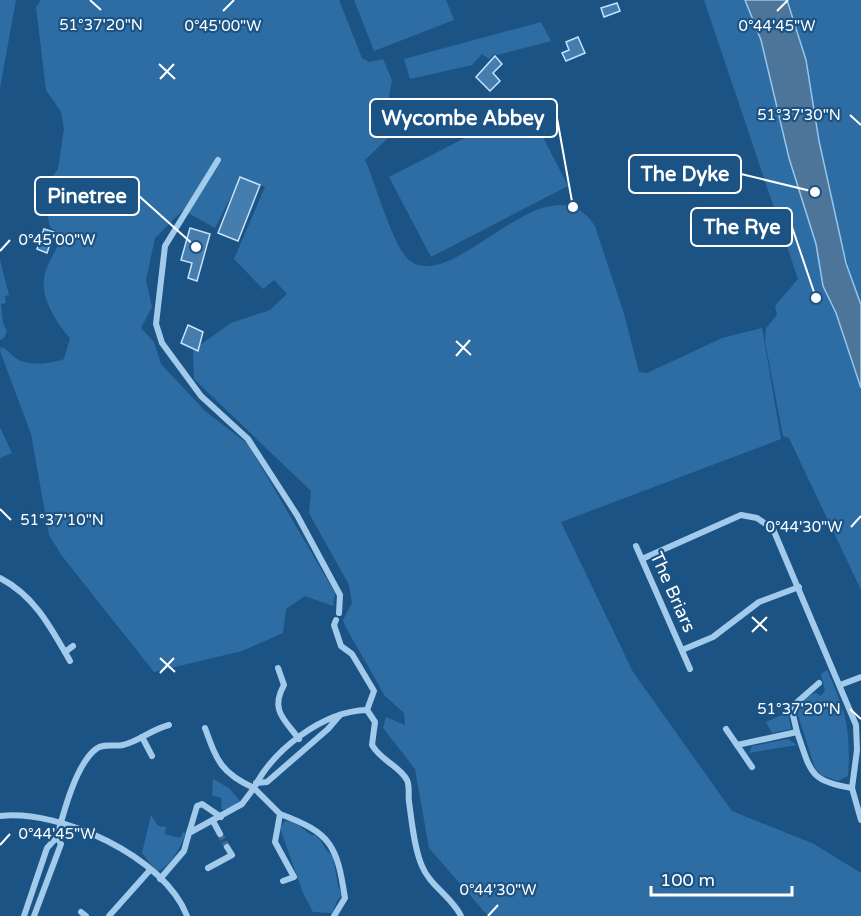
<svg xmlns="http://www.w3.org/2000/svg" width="861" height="916" font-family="'Varela Round',sans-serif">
	<rect width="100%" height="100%" fill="#1b5385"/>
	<!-- green -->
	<g fill="#2e6da3">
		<path d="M0 0H16L0 88Z"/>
		<path d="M41 0H339L362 58 369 62 383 59 392 80 385 118 388 138 365 160C376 184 392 245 409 260 454 297 547 153 595 226L624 314 639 372 647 373 722 338 762 328 781 439 561 522 633 672 732 811 814 844 861 873V916H488L429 848 415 769 383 728 386 717 405 725 404 713 385 696 345 626 343 620 352 603 349 585 309 513 311 491 194 379 193 350 231 323 270 310 287 294 274 280 263 289 234 259 265 187 241 177 215 228 183 210 155 238 146 280 152 307 141 328 154 342 161 364 205 411 248 444 335 593 333 606 305 596 286 609 283 633 242 651 154 672 62 556 49 535 31 434 0 351 1 347C8 350 11 355 17 359 28 366 52 364 64 359L70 338C57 324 41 299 44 279 45 265 58 248 63 236L50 227 46 209 36 200 58 169 64 129 61 112 46 90 36 7Z"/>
		<path d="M354 0H446L454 20 374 51Z"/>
		<path d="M704 0H745L761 40 789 158 816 244 823 286 836 313 861 388V590L789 438 783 436 765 341 766 328 777 315 775 306 798 279Z"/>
		<path d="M787 0H861V305C842 251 828 195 819 139 811 92 805 45 787 0Z"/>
		<path d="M541 22 551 41 497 55 494 54 489 59 482 54 472 65 410 79 404 59Z"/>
		<path d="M527 106 568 186 431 257 389 177Z"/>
		<path d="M0 260 9 295 5 296 6 303 1 304 3 323 7 331 4 338 0 340Z"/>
		<path d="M0 427 12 453 0 458Z"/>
		<path d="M827 670C846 712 851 729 848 776L838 781 821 775 815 768 797 712C799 703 807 695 816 693L820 696 825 691 821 674Z"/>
		<path d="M788 712 791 729 772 733 766 722Z"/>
		<path d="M788 739 797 745 749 753 752 746Z"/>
		<path d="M213 779 229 788 240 801 233 807 222 810 221 798 212 795Z"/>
		<path d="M151 815 158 826 166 827 165 834 180 838 183 832 186 833C181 846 171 866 157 872L142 853Z"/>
		<path d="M285 821C297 820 303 830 311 835H315C324 841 323 850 333 856L338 886 343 896 338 899 332 913 313 912 303 893 280 828Z"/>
	</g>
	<!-- water -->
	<path fill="#4d759a" stroke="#95c6ed" stroke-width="1.5" d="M745 0H787L806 60 819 141 846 263 861 305V388L836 313 823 286 816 244 789 158 761 40Z"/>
	<!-- building -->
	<g fill="#447dae" stroke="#c7e2f8" stroke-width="1.5">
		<path d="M617 3 620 11 604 17 601 8Z"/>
		<path d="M578 37 585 53 566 61 562 53 569 50 566 42Z"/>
		<path d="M495 56 502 64 493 73 500 81 490 91 476 77Z"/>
		<path d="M240 177 260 185 238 241 218 233Z"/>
		<path d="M190 228 210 234 197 281 188 278 192 263 181 260Z"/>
		<path d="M44 229 54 232 47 253 37 249Z"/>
		<path d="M188 325 203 332 198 351 181 343Z"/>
	</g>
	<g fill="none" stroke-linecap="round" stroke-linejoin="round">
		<!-- street-tunnel -->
		<path stroke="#3d6d97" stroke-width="6" stroke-dasharray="6 3" stroke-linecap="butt" d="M220 834 227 847"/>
		<!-- street -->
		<g stroke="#a2caeb" stroke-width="6">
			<path d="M218 160 165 246 156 324 162 343 201 396 248 439 297 515 340 595 339 613"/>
			<path d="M636 546 690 669"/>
			<path d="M642 559 741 515 757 518 773 529 856 725 857 750 852 788 861 820"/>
			<path d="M0 578C35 596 51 628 70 661"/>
			<path d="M336 620 334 625 341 646 352 654 374 691 367 710"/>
			<path d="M682 650 713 637 759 602 799 587"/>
			<path d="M65 652 73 646"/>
			<path d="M278 668 284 685C270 710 284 719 299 739"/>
			<path d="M840 685 861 677"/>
			<path d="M205 728C217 761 221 773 254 788 273 750 323 711 367 710L375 722 372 745C382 762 399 765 407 780 410 786 408 795 409 802 412 822 414 848 422 866 430 886 452 897 461 916"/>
			<path d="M726 729 737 745"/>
			<path d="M797 732 793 715 795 704 819 683"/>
			<path d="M142 737 152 756"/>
			<path d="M752 767 737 745 797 732C811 771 808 781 852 788"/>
			<path d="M256 783 267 782 328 729 340 715"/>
			<path d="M280 814C331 833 337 845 345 898L334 916"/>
			<path d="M0 816C60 809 165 857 187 916"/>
			<path d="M213 821 220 834"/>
			<path d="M189 833 197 806 202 804 221 817"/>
			<path d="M208 868 232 855 227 847"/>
			<path d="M160 879 184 851 189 833 242 804 254 788 280 814 275 842 294 877 283 881"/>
			<path d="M81 912 86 916"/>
			<path d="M24 916 47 848 57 837"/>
			<path d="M34 916 61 844 57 837C63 814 76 764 96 749 104 743 114 747 123 745 140 741 150 730 169 725"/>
			<path d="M109 916 150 870"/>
		</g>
	</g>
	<!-- ticks -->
	<path fill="none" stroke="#fff" stroke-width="2" d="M90 0 101 10M223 11 234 0M777 11 788 0M159 64 175 79M160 79 174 64M850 115 861 125M0 251 10 240M456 341 471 355M456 356 470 340M0 509 11 520M851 527 861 516M752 617 767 631M752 632 767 617M160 658 175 672M160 673 174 658M850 709 861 719M0 845 10 834M488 916 498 905"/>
	<g text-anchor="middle" stroke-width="4.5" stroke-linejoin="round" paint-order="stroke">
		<!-- street labels -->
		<g font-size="18" fill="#fff" stroke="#1b5385">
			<text transform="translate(673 592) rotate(66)" y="6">The Briars</text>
		</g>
	</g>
	<g font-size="15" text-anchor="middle" fill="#fff" stroke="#1b5385" stroke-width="4.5" stroke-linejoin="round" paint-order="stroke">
		<text x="101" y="30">51°37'20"N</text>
		<text x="223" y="31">0°45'00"W</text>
		<text x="777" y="31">0°44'45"W</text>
		<text x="799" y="120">51°37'30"N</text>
		<text x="57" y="245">0°45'00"W</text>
		<text x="62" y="525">51°37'10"N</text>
		<text x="804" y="532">0°44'30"W</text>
		<text x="799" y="714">51°37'20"N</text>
		<text x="57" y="839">0°44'45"W</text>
		<text x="498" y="895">0°44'30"W</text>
	</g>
	<!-- callouts -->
	<path fill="none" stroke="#fff" stroke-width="2" d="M573 207L557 118M815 192L741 174M196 247L139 196M816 298L792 227"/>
	<g fill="#fff" stroke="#1b5385" stroke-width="2">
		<circle cx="573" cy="207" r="6"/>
		<circle cx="815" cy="192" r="6"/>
		<circle cx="196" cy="247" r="6"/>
		<circle cx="816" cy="298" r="6"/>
	</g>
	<g fill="#1b5385" stroke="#fff" stroke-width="2">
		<rect x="370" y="99" width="187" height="38" rx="6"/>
		<rect x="629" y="155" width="112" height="38" rx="6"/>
		<rect x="35" y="177" width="104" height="38" rx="6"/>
		<rect x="691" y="208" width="101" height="38" rx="6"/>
	</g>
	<g font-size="20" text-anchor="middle" font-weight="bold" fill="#fff">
		<text x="463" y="125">Wycombe Abbey</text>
		<text x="685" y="181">The Dyke</text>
		<text x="87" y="203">Pinetree</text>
		<text x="742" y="234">The Rye</text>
	</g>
	<!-- scale -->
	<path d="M651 886v9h141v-9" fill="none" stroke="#ffffff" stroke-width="3"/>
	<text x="660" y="886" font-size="18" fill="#ffffff" stroke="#1b5385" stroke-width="4.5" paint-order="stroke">100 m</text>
</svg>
